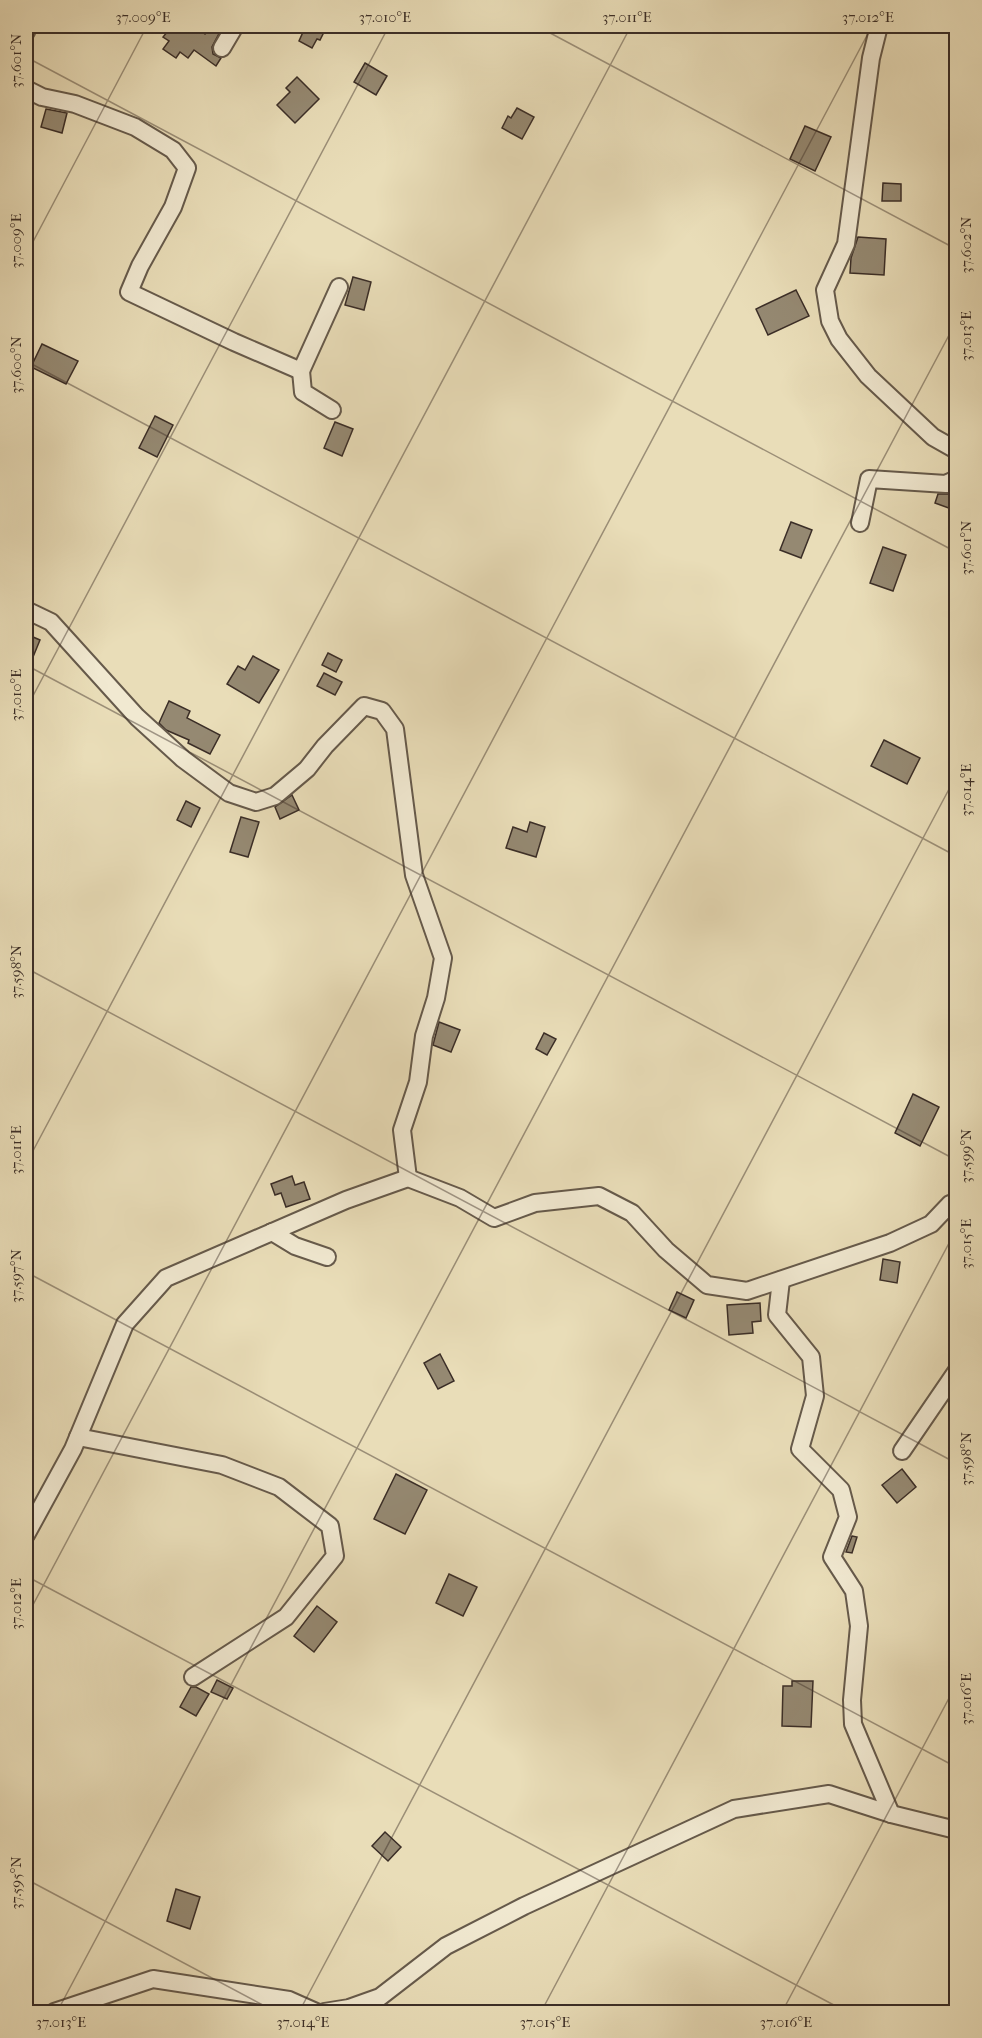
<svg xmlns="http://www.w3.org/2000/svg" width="982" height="2038" font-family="'IM FELL French Canon',serif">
	<rect width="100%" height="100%" fill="#e9ddb8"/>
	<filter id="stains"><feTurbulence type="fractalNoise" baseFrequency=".00333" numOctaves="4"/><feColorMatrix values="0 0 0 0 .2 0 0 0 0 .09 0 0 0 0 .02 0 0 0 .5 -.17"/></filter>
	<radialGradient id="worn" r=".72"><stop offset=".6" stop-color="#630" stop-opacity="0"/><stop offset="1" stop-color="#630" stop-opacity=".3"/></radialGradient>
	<!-- building -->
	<g fill="#958972" stroke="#3b2e27" stroke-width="1.5">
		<path d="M172 26H194L205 34 213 26H223L212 47 213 54 221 58 216 66 194 50 188 58 180 52 176 58 163 49 169 41 163 37Z"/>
		<path d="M291 26H327L320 40 317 39 312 48 299 41 303 32Z"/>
		<path d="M365 63 387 76 376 95 354 82Z"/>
		<path d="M297 77 319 99 295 123 277 105 290 92 286 88Z"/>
		<path d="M517 108 534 117 522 139 502 128 508 116 511 118Z"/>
		<path d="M46 109 67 113 62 133 41 127Z"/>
		<path d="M805 126 831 137 815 171 790 159Z"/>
		<path d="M883 183 901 184V201H882Z"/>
		<path d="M858 237 886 239 884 275 850 273 851 258Z"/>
		<path d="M353 277 371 282 364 310 345 305Z"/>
		<path d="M796 290 809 316 768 335 756 309Z"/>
		<path d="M42 344 78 361 66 384 31 367Z"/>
		<path d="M155 416 173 425 157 457 139 448Z"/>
		<path d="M335 422 353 429 342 456 324 448Z"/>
		<path d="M950 494 957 496V511L935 503 938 494Z"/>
		<path d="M791 522 812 530 801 558 780 550Z"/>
		<path d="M883 547 906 555 893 591 870 583Z"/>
		<path d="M26 634 40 640 26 674Z"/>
		<path d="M328 653 342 660 336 672 322 665Z"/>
		<path d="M253 656 279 670 259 703 227 684 238 666 245 670Z"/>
		<path d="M324 673 342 682 335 695 317 686Z"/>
		<path d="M169 701 190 711 187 718 220 735 210 754 188 743 189 740 166 730 159 723Z"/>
		<path d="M884 740 920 758 907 784 871 766Z"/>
		<path d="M292 795 299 810 280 819 275 807Z"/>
		<path d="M186 801 200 808 191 827 177 820Z"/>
		<path d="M241 817 259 822 248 857 230 852Z"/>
		<path d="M530 822 545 827 536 857 506 848 513 827 527 832Z"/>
		<path d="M439 1022 460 1030 451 1052 433 1045Z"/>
		<path d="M544 1033 556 1039 547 1055 536 1049Z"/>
		<path d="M913 1094 939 1107 920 1146 895 1133Z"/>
		<path d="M292 1176 295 1185 304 1182 310 1199 286 1207 281 1193 275 1195 271 1184Z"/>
		<path d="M883 1259 900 1262 897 1283 880 1280Z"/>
		<path d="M677 1292 694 1300 686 1318 669 1310Z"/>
		<path d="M760 1303 761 1321 752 1322 753 1333 729 1335 727 1305Z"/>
		<path d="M440 1354 454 1381 438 1389 424 1363Z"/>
		<path d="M902 1469 916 1487 897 1503 882 1485Z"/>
		<path d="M396 1474 427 1490 405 1534 374 1519Z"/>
		<path d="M852 1536 857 1537 852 1553 846 1552Z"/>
		<path d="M449 1574 477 1587 463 1616 436 1603Z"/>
		<path d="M317 1606 337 1622 314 1652 294 1636Z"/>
		<path d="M217 1680 233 1688 227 1699 211 1692Z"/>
		<path d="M792 1681H813L811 1727 782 1726 783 1686H792Z"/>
		<path d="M191 1687H196L209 1694 196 1716 180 1707Z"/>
		<path d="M385 1832 401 1847 388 1861 372 1846Z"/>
		<path d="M176 1889 200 1897 190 1929 167 1921Z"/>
	</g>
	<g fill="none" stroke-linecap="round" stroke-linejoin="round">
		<!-- minor casing -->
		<g stroke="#665a4b" stroke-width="20">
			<g id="minor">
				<path d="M879 26 871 58 846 244 825 290 830 321 839 339 868 376 933 437 956 450"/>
				<path d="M26 32 28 26"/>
				<path d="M222 48 235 26"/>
				<path d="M26 89 42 97 75 104 135 127 173 150 187 168 173 207 140 266 129 292 234 342 301 371 339 287"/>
				<path d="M301 371 303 392 332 410"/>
				<path d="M860 523 869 479 946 484 956 479"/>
				<path d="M26 610 51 622 137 717 183 759 229 793 256 802 275 796 307 769 325 746 364 706 382 711 395 729 414 875 443 958 436 998 424 1036 418 1082 402 1130 408 1178"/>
				<path d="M272 1232 295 1246 327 1257"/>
				<path d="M781 1280 777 1315 811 1357 815 1396 800 1449 841 1490 848 1517 832 1557 854 1591 859 1626 852 1700 853 1724 891 1814"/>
				<path d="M78 1437 222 1465 279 1487 330 1526 335 1556 286 1617 193 1677"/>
				<path d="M902 1451 956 1372"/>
				<path d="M26 1535 73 1449 125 1324 166 1278 346 1200 408 1178 460 1198 494 1218 535 1203 599 1196 632 1213 666 1250 707 1285 747 1291 890 1243 931 1224 950 1204 956 1202"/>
				<path d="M54 2012 153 1979 289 2000 316 2012"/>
				<path d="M324 2012 349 2008 380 1997 446 1946 524 1906 734 1809 829 1794 891 1814 956 1830"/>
			</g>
		</g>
		<!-- minor -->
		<use href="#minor" stroke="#f1e9d1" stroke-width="16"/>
	</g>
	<!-- ticks -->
	<path fill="none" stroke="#3b2e27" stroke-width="1.5" stroke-opacity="0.45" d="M537 26 956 249M26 57 956 552M26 255 147 26M26 361 956 856M26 665 956 1160M26 709 389 26M26 968 956 1463M26 1164 631 26M26 1272 956 1767M26 1576 847 2012M26 1618 872 26M26 1879 276 2012M57 2012 956 322M299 2012 956 776M541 2012 956 1230M782 2012 956 1685"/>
	<!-- margin -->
	<rect width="982" height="2038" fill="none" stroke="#e9ddb8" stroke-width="66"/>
	<rect x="33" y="33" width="916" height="1972" fill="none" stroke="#3b2e27" stroke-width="2"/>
	<g font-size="15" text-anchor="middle" fill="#3b2e27">
		<text x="143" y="22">37.009°E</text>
		<text x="385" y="22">37.010°E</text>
		<text x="627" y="22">37.011°E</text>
		<text x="868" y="22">37.012°E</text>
		<text transform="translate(16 61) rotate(-90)" y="5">37.601°N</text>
		<text transform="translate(16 241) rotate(-90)" y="5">37.009°E</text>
		<text transform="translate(966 245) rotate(-90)" y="5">37.602°N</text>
		<text transform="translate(966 336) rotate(-90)" y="5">37.013°E</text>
		<text transform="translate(16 365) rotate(-90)" y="5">37.600°N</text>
		<text transform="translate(966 548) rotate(-90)" y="5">37.601°N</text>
		<text transform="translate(16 695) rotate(-90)" y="5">37.010°E</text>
		<text transform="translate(966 790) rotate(-90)" y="5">37.014°E</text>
		<text transform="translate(16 972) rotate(-90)" y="5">37.598°N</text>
		<text transform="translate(16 1150) rotate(-90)" y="5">37.011°E</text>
		<text transform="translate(966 1156) rotate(-90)" y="5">37.599°N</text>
		<text transform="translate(966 1244) rotate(-90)" y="5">37.015°E</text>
		<text transform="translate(16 1276) rotate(-90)" y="5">37.597°N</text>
		<text transform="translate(966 1459) rotate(-90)" y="5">37.598°N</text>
		<text transform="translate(16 1604) rotate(-90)" y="5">37.012°E</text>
		<text transform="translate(966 1699) rotate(-90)" y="5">37.016°E</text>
		<text transform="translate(16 1883) rotate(-90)" y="5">37.595°N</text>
		<text x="61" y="2027">37.013°E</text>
		<text x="303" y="2027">37.014°E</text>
		<text x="545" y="2027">37.015°E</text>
		<text x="786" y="2027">37.016°E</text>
	</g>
	<rect width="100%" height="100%" filter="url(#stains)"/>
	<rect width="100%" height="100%" fill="url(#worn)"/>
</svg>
